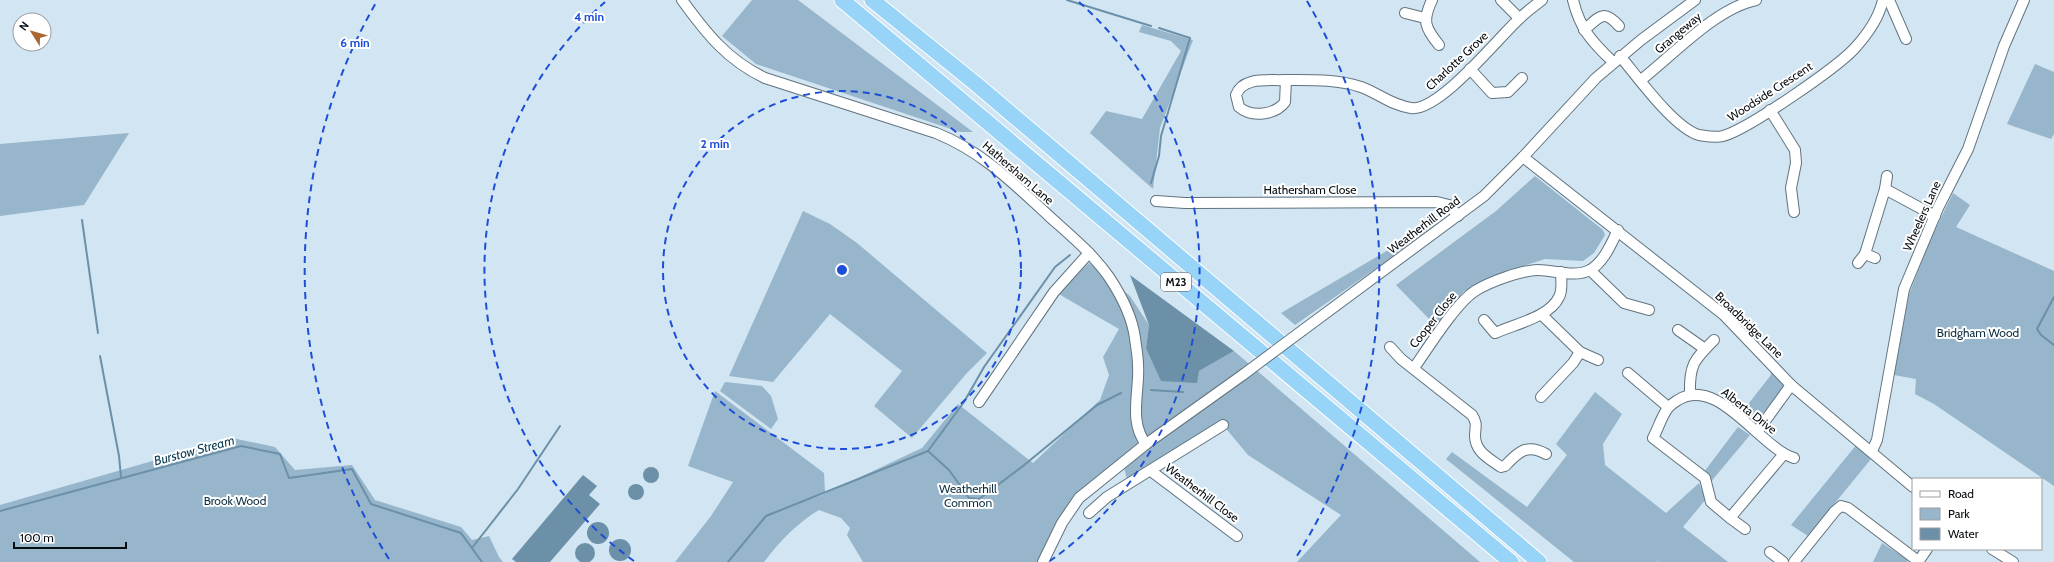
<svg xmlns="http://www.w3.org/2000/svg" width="2054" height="562" font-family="Cabin,sans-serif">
	<rect width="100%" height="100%" fill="#d1e5f2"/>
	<!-- green -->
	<g fill="#97b6cb">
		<path d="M752 0H798L973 132H960L756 64 722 36Z"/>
		<path d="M1142 25 1193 40 1160 128 1153 189 1090 133 1106 111 1142 119 1181 51 1171 41 1139 32Z"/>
		<path d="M2035 64 2054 72V134L2051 139 2007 124Z"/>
		<path d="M129 133 84 205 0 216V144Z"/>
		<path d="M1535 176 1603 230 1605 235 1594 253 1583 261 1545 259 1490 277 1463 292 1437 327 1396 285 1496 211Z"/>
		<path d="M1953 193 1970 205 1956 227 2054 271V486L1934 404 1915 394 1916 379 1894 375 1909 294 1932 236Z"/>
		<path d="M803 211 830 224 857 243 987 353 966 374 912 438 874 406 902 371 830 314 773 382 729 376Z"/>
		<path d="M1445 220 1295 325 1281 313 1419 232Z"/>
		<path d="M1089 263 1130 296 1149 325 1146 348 1199 371 1234 351 1480 562H1297L1341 515 1248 455 1223 425 1128 484 1123 463 1079 498 1043 562H863L847 535 850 528 841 518 819 510C797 523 780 541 764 562H675L711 516 733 482 688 466 715 391 824 473 825 492 810 499 822 495 922 448 958 404 1033 463 1100 400 1109 375 1103 357 1119 329 1057 293Z"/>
		<path d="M1768 361 1787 385 1759 418 1753 421 1742 412 1771 375Z"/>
		<path d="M725 382 762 386 771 396 778 419 771 429 720 391Z"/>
		<path d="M1595 392 1622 414 1603 444 1605 465 1666 513 1699 483 1706 499 1683 527 1728 562H1659L1656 560 1658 562H1574L1446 459 1452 452 1527 507 1567 455 1556 444Z"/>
		<path d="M1738 427 1750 435 1709 484 1704 472Z"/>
		<path d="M232 438 275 447 295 470 352 465 375 500 461 527 472 540 489 536 499 557 503 562H0V505Z"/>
		<path d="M1857 444 1871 459 1808 536 1791 525Z"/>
		<path d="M1882 543 1908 560 1907 562H1873Z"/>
	</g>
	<!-- water -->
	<g fill="#6b90a7">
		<path d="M1130 275 1234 351 1199 371 1197 383 1161 381 1146 348 1149 325Z"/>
		<circle cx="651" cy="475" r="8"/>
		<path d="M583 475 597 486 589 495 600 504 550 562H516L512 559Z"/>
		<circle cx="636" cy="492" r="8"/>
		<circle cx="598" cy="533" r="11"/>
		<circle cx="620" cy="550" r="11"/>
		<circle cx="585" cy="553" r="10"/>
	</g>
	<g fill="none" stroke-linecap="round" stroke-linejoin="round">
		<!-- stream -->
		<g stroke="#6b90a7" stroke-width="2">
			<path d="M1067 0 1151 26"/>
			<path d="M1151 183 1159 156 1161 136 1190 38 1159 28"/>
			<path d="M82 220 98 333"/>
			<path d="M2054 297 2037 329 2041 335 2054 345"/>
			<path d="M100 356 119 456 121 477"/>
			<path d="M1151 390 1183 392"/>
			<path d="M928 451 949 470 969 498 979 499 1023 466 1097 405 1121 393"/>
			<path d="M0 511 241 446 280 454 289 478 352 469 371 504 461 533 482 562"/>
			<path d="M472 548 518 489 560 426"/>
			<path d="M728 562 766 516 928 451 964 402 984 367 1055 267 1070 255"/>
		</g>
		<!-- minor casing -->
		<g stroke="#61737e" stroke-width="12">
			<g id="minor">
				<path d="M682 0C706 33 727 60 765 78L936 133C983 152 1013 183 1050 217 1070 235 1093 254 1109 277 1121 295 1132 316 1135 338 1136 347 1138 356 1138 365 1140 391 1128 421 1146 444"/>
				<path d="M1432 0C1422 21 1425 28 1439 45"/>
				<path d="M1501 0 1519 18"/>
				<path d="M1573 0C1580 29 1592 42 1613 62"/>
				<path d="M1889 0 1906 39"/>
				<path d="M1405 13 1425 18"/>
				<path d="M1584 30C1600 17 1603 8 1619 26"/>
				<path d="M1620 56C1637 76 1674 128 1699 135 1706 136 1715 138 1723 136 1747 130 1836 68 1854 49 1866 36 1879 18 1883 0"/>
				<path d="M1470 69 1492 93 1508 92 1522 78"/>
				<path d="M1286 80C1311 80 1337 79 1361 87 1378 93 1391 105 1411 108 1439 112 1498 38 1519 19 1526 12 1534 6 1542 0"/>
				<path d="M1286 80 1285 102C1275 115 1252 118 1239 107L1236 95C1243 76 1269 81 1286 80Z"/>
				<path d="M1641 80C1673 55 1716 8 1756 0"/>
				<path d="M1770 110 1795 150 1796 163 1791 188 1794 212"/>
				<path d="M1523 157 1724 315 1791 385 1913 487"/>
				<path d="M1885 189 1887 176"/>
				<path d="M1156 201 1185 203 1437 202 1449 205 1458 216"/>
				<path d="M1875 258 1865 254 1885 189 1935 216"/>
				<path d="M1858 263 1865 254"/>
				<path d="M1590 270 1624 303 1649 310"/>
				<path d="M1542 315 1580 352 1598 360"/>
				<path d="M1484 320 1495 333C1515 324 1550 317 1559 297 1563 290 1561 280 1561 272"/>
				<path d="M1303 330 1484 196 1523 157 1596 78 1641 40 1695 0"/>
				<path d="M1678 330 1705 349"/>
				<path d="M1390 347 1401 359 1472 415C1478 424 1475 427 1475 436 1475 452 1490 459 1501 467L1505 466C1518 452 1527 443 1546 454"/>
				<path d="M1414 368C1428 348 1456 303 1475 291 1489 282 1522 270 1538 270 1554 270 1575 278 1590 270 1604 262 1611 244 1618 230"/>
				<path d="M1628 373 1668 407"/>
				<path d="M1690 394C1689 365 1694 360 1714 340"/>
				<path d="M1541 397 1573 363 1580 352"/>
				<path d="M979 402 1054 292 1089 253"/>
				<path d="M1757 432 1791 385"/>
				<path d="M1872 451 1877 440 1904 289 1938 208 1968 149 2004 46 2024 0"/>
				<path d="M1783 455 1730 518 1711 502 1705 478 1653 438C1658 429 1662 415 1668 408 1670 405 1675 402 1678 400 1718 375 1759 447 1794 458"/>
				<path d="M1151 471 1237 536"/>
				<path d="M1089 513 1107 497 1223 425"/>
				<path d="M1730 518 1745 529"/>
				<path d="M1992 549 2013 562"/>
				<path d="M1770 552 1783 562"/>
				<path d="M1043 562 1062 523 1079 498 1146 444 1244 374"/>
				<path d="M1794 562 1835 511 1841 506 1848 508 1918 561"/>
				<path d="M1918 562 1927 549"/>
			</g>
		</g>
		<!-- highway casing -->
		<g stroke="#fff" stroke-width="17">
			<g id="highway">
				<path d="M842 0 1511 562"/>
				<path d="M872 0 976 84 1539 562"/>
			</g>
		</g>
		<!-- minor -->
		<use href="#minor" stroke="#fff" stroke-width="10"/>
		<!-- highway -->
		<use href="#highway" stroke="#98d3f8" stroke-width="15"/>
		<!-- minor-bridge casing -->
		<g stroke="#61737e" stroke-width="12" stroke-linecap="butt">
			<path id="minor-bridge" d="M1244 374 1303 330"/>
		</g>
		<!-- minor-bridge -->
		<use href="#minor-bridge" stroke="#fff" stroke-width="10"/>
	</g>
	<!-- distance rings -->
	<g fill="none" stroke="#1d4ed8" stroke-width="2" stroke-dasharray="7 5">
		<circle cx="842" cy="270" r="179"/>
		<path d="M634 561A358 358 0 0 1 605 2M1079 2A358 358 0 0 1 1050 561"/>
		<path d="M389 559A537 537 0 0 1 377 1M1307 1A537 537 0 0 1 1295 559"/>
	</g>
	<g text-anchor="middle" stroke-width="4" stroke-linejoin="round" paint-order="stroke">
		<!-- shield labels -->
		<rect fill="#fff" stroke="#515658" stroke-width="1" x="1161" y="273" width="30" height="18" rx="3"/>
		<g font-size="11" font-weight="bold" fill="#070d11">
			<text x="1176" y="286">M23</text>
		</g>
		<!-- street labels -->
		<g font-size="12" fill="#070d11" stroke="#fff">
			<text transform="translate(1678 33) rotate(-40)" y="4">Grangeway</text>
			<text transform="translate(1457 61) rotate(-43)" y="4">Charlotte Grove</text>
			<text transform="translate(1770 92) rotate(-33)" y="4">Woodside Crescent</text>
			<text transform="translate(1018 173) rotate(41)" y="4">Hathersham Lane</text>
			<text x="1310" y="194">Hathersham Close</text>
			<text transform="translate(1922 216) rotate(-66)" y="4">Wheelers Lane</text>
			<text transform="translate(1424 225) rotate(-37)" y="4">Weatherhill Road</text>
			<text transform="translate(1433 320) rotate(-52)" y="4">Cooper Close</text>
			<text transform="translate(1749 325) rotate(44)" y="4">Broadbridge Lane</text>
			<text transform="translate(1749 411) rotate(38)" y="4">Alberta Drive</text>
			<text transform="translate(1202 493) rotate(37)" y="4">Weatherhill Close</text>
		</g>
		<!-- park labels -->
		<g font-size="12" fill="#0d2e40" stroke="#fff">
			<text x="1978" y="337">Bridgham Wood</text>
			<text x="968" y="493">Weatherhill<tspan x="968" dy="14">Common</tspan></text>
			<text x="235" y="505">Brook Wood</text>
		</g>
		<!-- water labels -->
		<g font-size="13" font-style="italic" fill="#073a53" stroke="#fff">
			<text transform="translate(194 450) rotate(-15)" y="5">Burstow Stream</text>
		</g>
	</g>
	<circle cx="842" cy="270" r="6" fill="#1d4ed8" stroke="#fff" stroke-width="2"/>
	<g font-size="12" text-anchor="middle" font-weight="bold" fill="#1d4ed8" stroke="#fff" stroke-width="4" stroke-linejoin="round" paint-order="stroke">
		<text x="589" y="21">4 min</text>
		<text x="355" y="47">6 min</text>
		<text x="715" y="148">2 min</text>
	</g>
	<!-- legend -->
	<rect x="1912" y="478" width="130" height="72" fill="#ffffff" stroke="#9c9ea0"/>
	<rect x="1920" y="491" width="20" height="6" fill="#ffffff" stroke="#9c9ea0"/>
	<text x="1948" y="498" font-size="12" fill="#070d11">Road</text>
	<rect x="1920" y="508" width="20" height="12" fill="#97b6cb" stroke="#9c9ea0"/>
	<text x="1948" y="518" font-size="12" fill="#070d11">Park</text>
	<rect x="1920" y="528" width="20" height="12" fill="#6b90a7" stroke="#9c9ea0"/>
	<text x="1948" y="538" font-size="12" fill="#070d11">Water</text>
	<!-- north arrow -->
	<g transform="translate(32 32) rotate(307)"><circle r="19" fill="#ffffff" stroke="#9c9ea0"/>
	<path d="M0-3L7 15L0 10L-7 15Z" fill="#a96733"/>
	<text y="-6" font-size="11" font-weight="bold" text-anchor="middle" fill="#070d11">N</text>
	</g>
	<!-- scale -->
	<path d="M14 542v6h112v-6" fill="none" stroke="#070d11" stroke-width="2"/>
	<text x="20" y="542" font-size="12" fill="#070d11" stroke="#ffffff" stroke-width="3" paint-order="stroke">100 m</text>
</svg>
